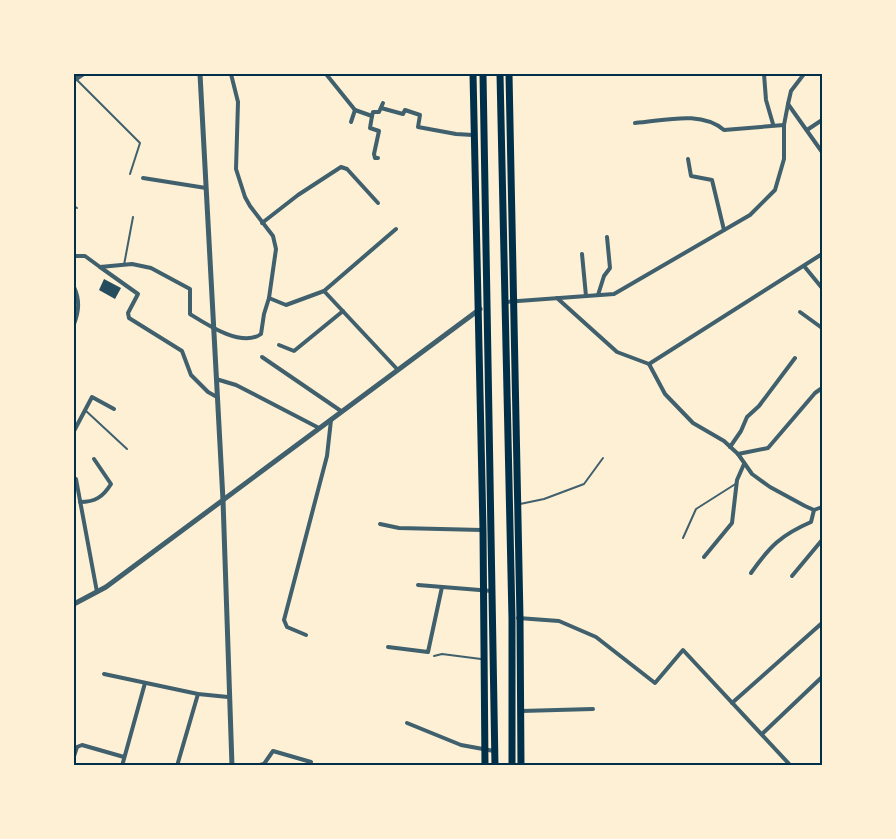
<svg xmlns="http://www.w3.org/2000/svg" width="896" height="839" font-family="Lato,sans-serif">
	<rect width="100%" height="100%" fill="#fdf0d5"/>
	<!-- building -->
	<path fill="#264d5e" d="M104 279 121 288 115 299 99 290Z"/>
	<g fill="none" stroke-linecap="round" stroke-linejoin="round">
		<!-- service -->
		<g stroke="#3f606c" stroke-width="2">
			<path d="M76 79 140 143 130 174"/>
			<path d="M74 206 77 208"/>
			<path d="M124 265 133 217"/>
			<path d="M85 410 127 449"/>
			<path d="M520 504 544 499 584 484 603 458"/>
			<path d="M683 538 696 509 737 483"/>
			<path d="M434 656 442 654 481 659"/>
		</g>
		<!-- minor -->
		<g stroke="#3f606c" stroke-width="4">
			<path d="M231 74 238 102 236 169 245 197 250 206 273 236 276 249 269 298 286 305 324 291 397 369"/>
			<path d="M326 74 355 110 372 116"/>
			<path d="M764 74 766 100 773 124"/>
			<path d="M788 104 822 152"/>
			<path d="M381 108 403 114 405 110 420 115 418 127 456 134 473 135"/>
			<path d="M372 116 370 128 379 131 374 154 375 158H378"/>
			<path d="M372 116 373 112H379L383 103"/>
			<path d="M351 122 355 110"/>
			<path d="M635 123C664 121 700 110 724 130L784 125"/>
			<path d="M807 130 822 120"/>
			<path d="M688 159 691 176 712 180 724 230"/>
			<path d="M143 178 206 188"/>
			<path d="M262 223 298 195 341 167 347 169 378 203"/>
			<path d="M582 254 586 296"/>
			<path d="M74 258 75 256H85L100 267 132 264 151 268 190 289V314C206 324 242 348 261 334L264 314 269 298"/>
			<path d="M804 266 822 288"/>
			<path d="M100 267 138 294 128 313 129 318 182 351 191 375 208 392 217 397"/>
			<path d="M74 287C80 300 79 311 74 324"/>
			<path d="M324 291 396 229"/>
			<path d="M598 295 604 276 610 268 607 237"/>
			<path d="M557 298 617 352 649 364 665 394 693 423 724 441 738 454 752 474 770 487 805 506 814 510 822 507"/>
			<path d="M506 302 614 294 750 215 775 190 784 159V125L788 104 791 91 804 74"/>
			<path d="M800 312 822 328"/>
			<path d="M279 345 294 351 343 311"/>
			<path d="M262 357 341 411"/>
			<path d="M649 364 822 254"/>
			<path d="M216 379 236 385 319 428"/>
			<path d="M74 431 92 397 114 409"/>
			<path d="M730 447 741 431 747 417 759 406 795 358"/>
			<path d="M738 454 768 448 815 393 822 388"/>
			<path d="M74 478 76 479 97 592"/>
			<path d="M80 502C95 502 103 497 111 484L94 459"/>
			<path d="M380 524 399 528 482 530"/>
			<path d="M704 557 732 523 737 480 744 464"/>
			<path d="M751 573C770 546 781 535 811 522L814 510"/>
			<path d="M792 576 822 540"/>
			<path d="M418 585 492 591"/>
			<path d="M518 618 559 621 596 637 655 683 683 650 791 766"/>
			<path d="M306 635 287 627 284 620 327 456 331 420"/>
			<path d="M388 647 428 652 442 587"/>
			<path d="M104 674 198 694 228 697"/>
			<path d="M732 703 822 623"/>
			<path d="M521 711 593 709"/>
			<path d="M407 723 461 745 494 751"/>
			<path d="M762 734 822 677"/>
			<path d="M74 756 77 747 82 745 124 757"/>
			<path d="M122 766 145 683"/>
			<path d="M177 766 198 694"/>
			<path d="M255 766 264 764 273 751 311 762"/>
		</g>
		<!-- tertiary -->
		<g stroke="#3f606c" stroke-width="5">
			<path d="M200 74 223 500 232 766"/>
			<path d="M74 80 83 74"/>
			<path d="M74 604 106 587 480 309"/>
		</g>
		<!-- trunk -->
		<g stroke="#003049" stroke-width="7">
			<path d="M473 74 483 530 485 766"/>
			<path d="M483 74 495 766"/>
			<path d="M500 74 512 619V766"/>
			<path d="M509 74 520 618 521 766"/>
		</g>
	</g>
	<!-- border -->
	<rect width="896" height="839" fill="none" stroke="#fdf0d5" stroke-width="150"/>
	<rect x="75" y="75" width="746" height="689" fill="none" stroke="#003049" stroke-width="2"/>
</svg>
